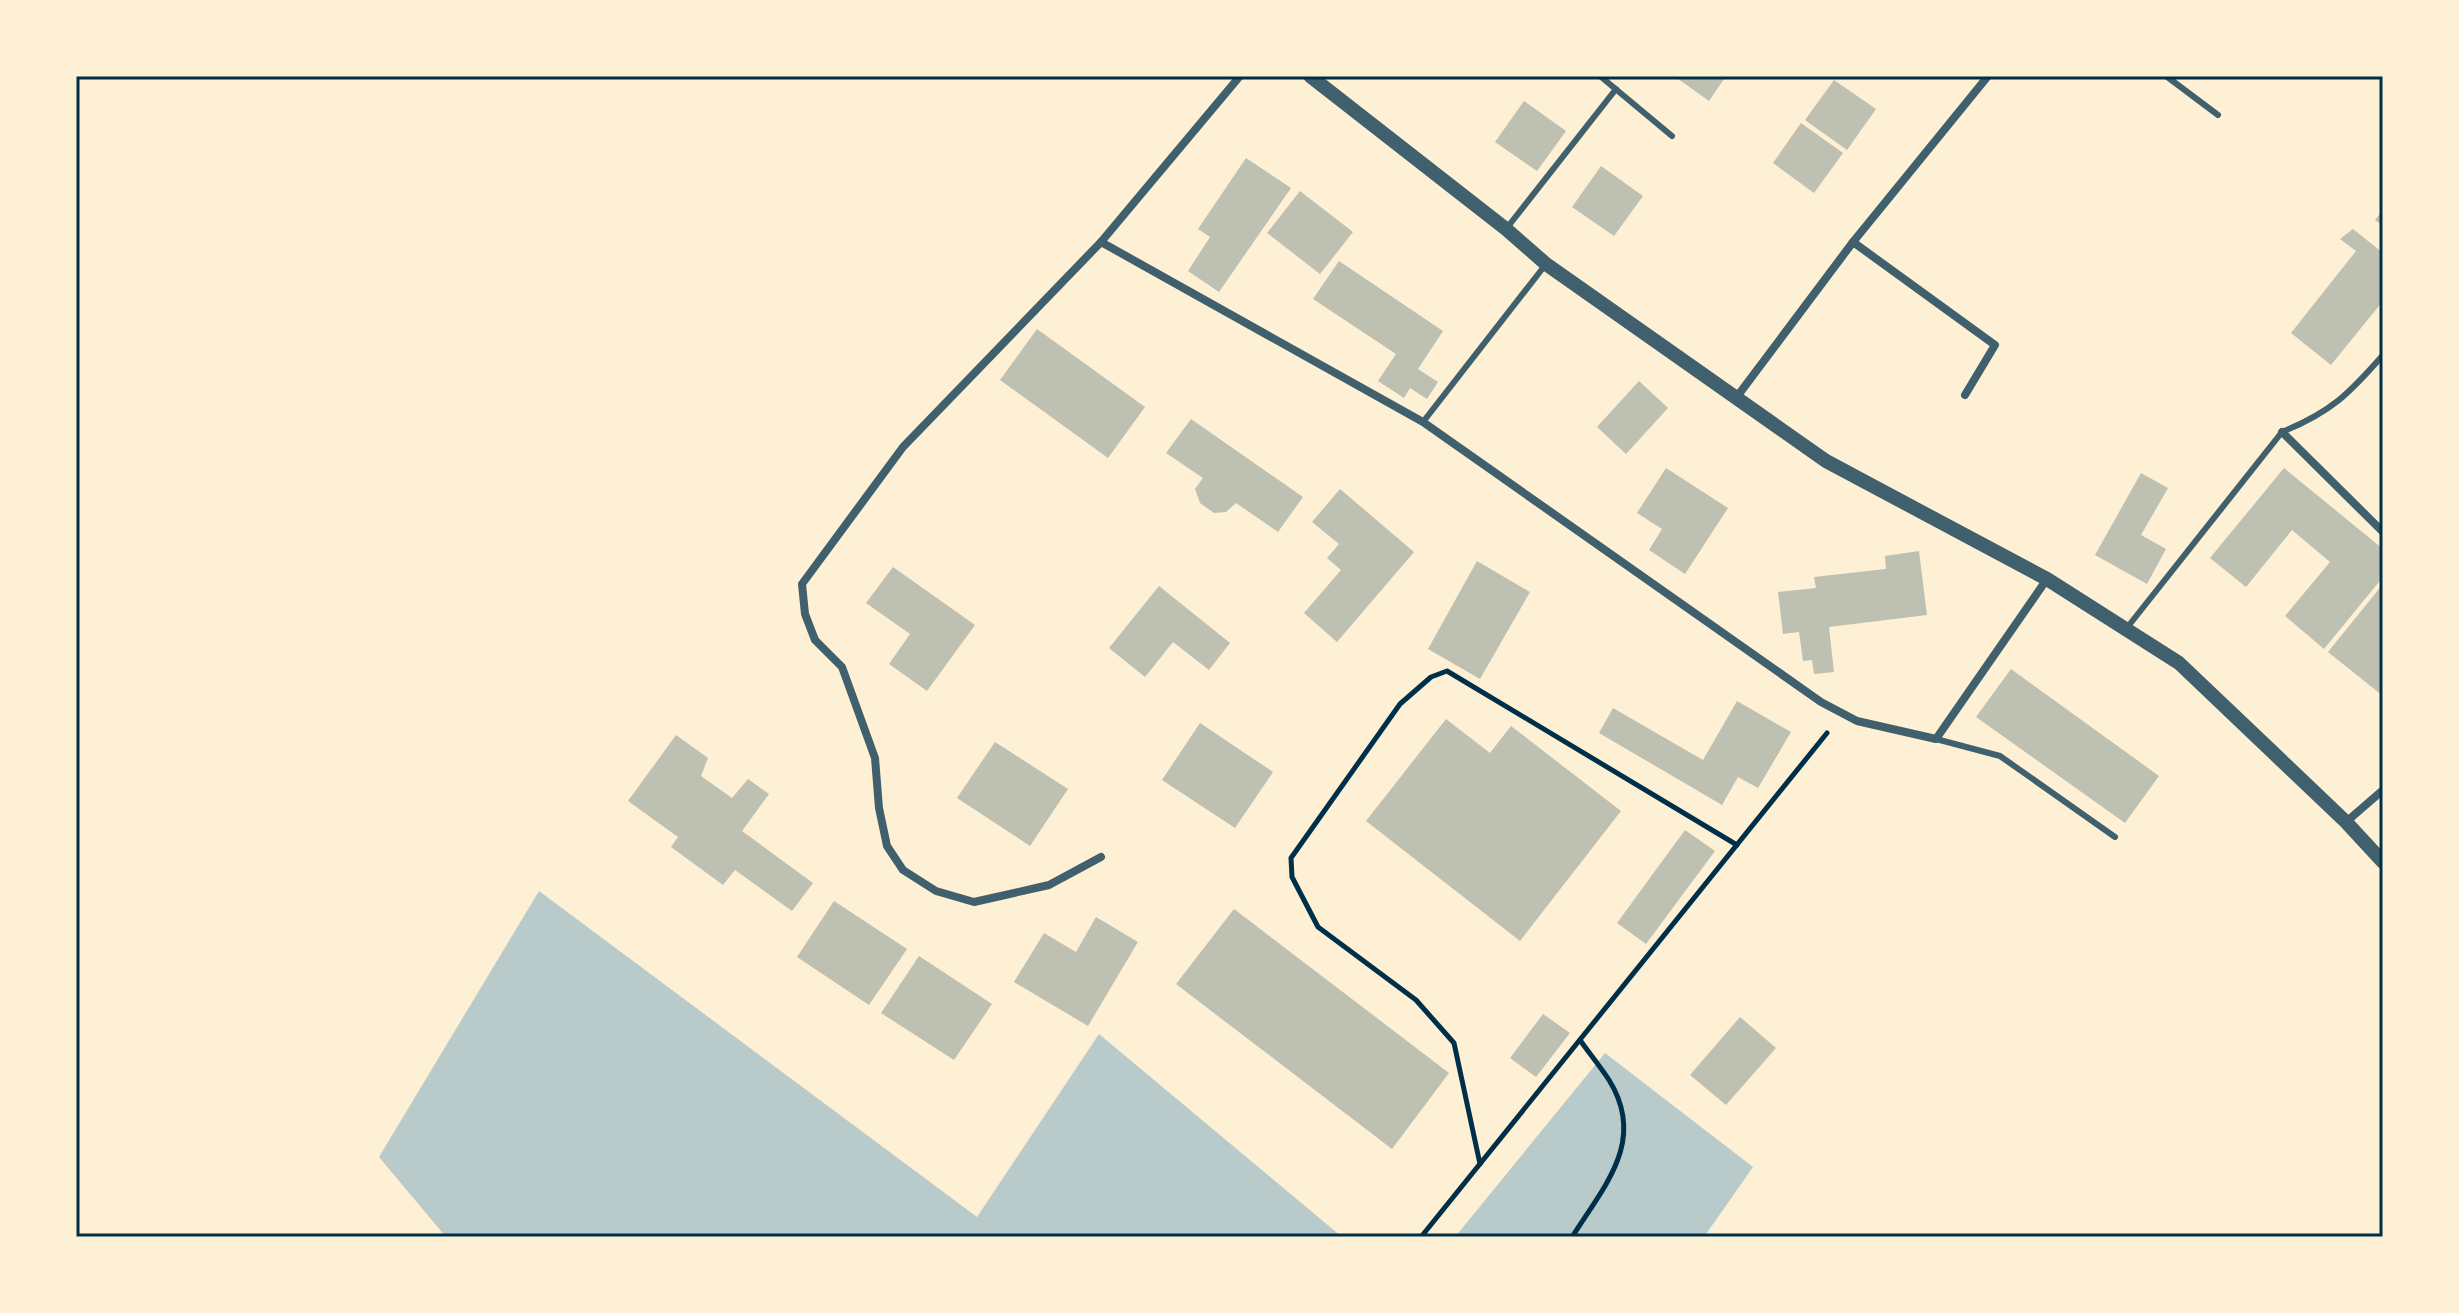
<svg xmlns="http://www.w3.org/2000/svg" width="2459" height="1313" font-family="'Fira Sans Condensed',sans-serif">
	<rect width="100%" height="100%" fill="#fdf0d5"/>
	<!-- green -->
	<g fill="#b9caca">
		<path d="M539 891 977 1217 1099 1034 1342 1237H446L379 1157Z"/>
		<path d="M1605 1053 1753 1167 1704 1237H1455Z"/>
	</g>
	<!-- building -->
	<g fill="#bec0b2">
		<path d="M1674 76H1726L1709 101Z"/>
		<path d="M1834 80 1876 109 1847 150 1805 120Z"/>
		<path d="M1524 101 1566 131 1537 171 1495 142Z"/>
		<path d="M1801 123 1843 153 1814 193 1773 163Z"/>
		<path d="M1246 158 1291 188 1219 292 1188 271 1210 237 1198 229Z"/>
		<path d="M1601 166 1643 196 1614 236 1572 207Z"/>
		<path d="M1300 191 1353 232 1320 274 1267 233Z"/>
		<path d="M2383 210V226L2375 220Z"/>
		<path d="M2353 229 2383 253V301L2331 365 2291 333 2356 251 2340 239Z"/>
		<path d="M1339 261 1443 331 1418 369 1438 382 1427 399 1410 388 1404 398 1378 381 1396 354 1313 299Z"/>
		<path d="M1037 329 1145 407 1108 458 1000 380Z"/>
		<path d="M1639 381 1668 408 1626 454 1597 427Z"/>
		<path d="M1191 419 1303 497 1278 532 1236 503 1226 512 1214 513 1200 503 1195 489 1203 478 1166 453Z"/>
		<path d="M1666 468 1728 508 1685 574 1649 550 1662 529 1637 513Z"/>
		<path d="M2284 468 2383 549V577L2324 649 2285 616 2330 562 2292 530 2246 587 2210 558Z"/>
		<path d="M2141 473 2168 488 2141 535 2166 549 2147 584 2095 555Z"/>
		<path d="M1340 489 1414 552 1337 642 1304 613 1341 570 1327 558 1339 544 1312 522Z"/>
		<path d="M1919 551 1927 615 1829 627 1834 672 1814 674 1812 660 1803 661 1799 632 1783 634 1778 592 1816 588 1814 577 1886 569 1885 556Z"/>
		<path d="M1477 561 1530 592 1480 679 1428 649Z"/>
		<path d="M893 567 975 625 927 691 889 664 910 634 866 603Z"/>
		<path d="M2383 584V696L2328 652Z"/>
		<path d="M1159 586 1230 643 1209 670 1173 642 1145 677 1109 648Z"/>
		<path d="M2011 669 2159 776 2125 823 1976 717Z"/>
		<path d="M1737 701 1791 732 1758 788 1738 777 1722 805 1599 733 1613 708 1703 760Z"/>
		<path d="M1446 719 1490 753 1511 726 1621 811 1520 941 1366 821Z"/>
		<path d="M1200 723 1273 772 1235 828 1162 780Z"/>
		<path d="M676 735 708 758 701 776 732 798 748 779 769 794 742 831 813 883 792 911 735 870 723 885 671 847 678 837 628 801Z"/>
		<path d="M995 742 1068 789 1030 846 957 798Z"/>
		<path d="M1685 830 1715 851 1646 944 1617 923Z"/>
		<path d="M834 901 907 949 869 1005 797 957Z"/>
		<path d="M1234 909 1449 1073 1392 1149 1176 984Z"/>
		<path d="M1096 917 1138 942 1088 1026 1014 982 1044 933 1076 952Z"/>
		<path d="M919 956 992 1004 954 1060 881 1013Z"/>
		<path d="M1543 1014 1570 1033 1536 1077 1510 1058Z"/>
		<path d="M1740 1017 1776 1048 1726 1105 1690 1075Z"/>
	</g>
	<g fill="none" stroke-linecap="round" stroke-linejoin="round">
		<!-- path -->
		<g stroke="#003049" stroke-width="5">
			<path d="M1480 1164 1454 1043 1416 1000 1318 927 1292 877 1291 858 1400 704 1431 677 1447 671 1737 845"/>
			<path d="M1421 1237 1827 733"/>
			<path d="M1572 1237C1604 1186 1647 1141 1609 1080 1600 1066 1589 1053 1580 1040"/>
		</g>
		<!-- service -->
		<g stroke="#3f606c" stroke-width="6">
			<path d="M1600 76 1672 136"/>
			<path d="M2166 76 2218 115"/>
			<path d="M1506 229 1616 89"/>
			<path d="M1423 422 1546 264"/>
			<path d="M2126 629 2282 432C2331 412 2349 394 2383 355"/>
			<path d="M1936 739 2000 756 2115 837"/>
		</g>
		<!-- minor -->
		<g stroke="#3f606c" stroke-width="8">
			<path d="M1240 76 1101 242 1423 422 1821 702 1857 721 1936 739 2047 579"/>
			<path d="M1101 242 903 447 802 584 805 614 815 640 842 667 875 758 879 808 887 846 903 870 936 891 974 902 1049 885 1101 857"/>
			<path d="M1853 242 1995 345 1965 395"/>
			<path d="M1736 398 1853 242 1988 76"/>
			<path d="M2282 432 2383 532"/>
			<path d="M2346 822 2383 790"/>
		</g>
		<!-- tertiary -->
		<path stroke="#3f606c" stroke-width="14" d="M1310 76 1506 229 1546 264 1826 461 2047 579 2179 663 2346 822 2383 862"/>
	</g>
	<!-- border -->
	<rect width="2459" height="1313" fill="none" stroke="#fdf0d5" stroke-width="156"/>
	<rect x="78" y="78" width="2303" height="1157" fill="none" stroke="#003049" stroke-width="3"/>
</svg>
